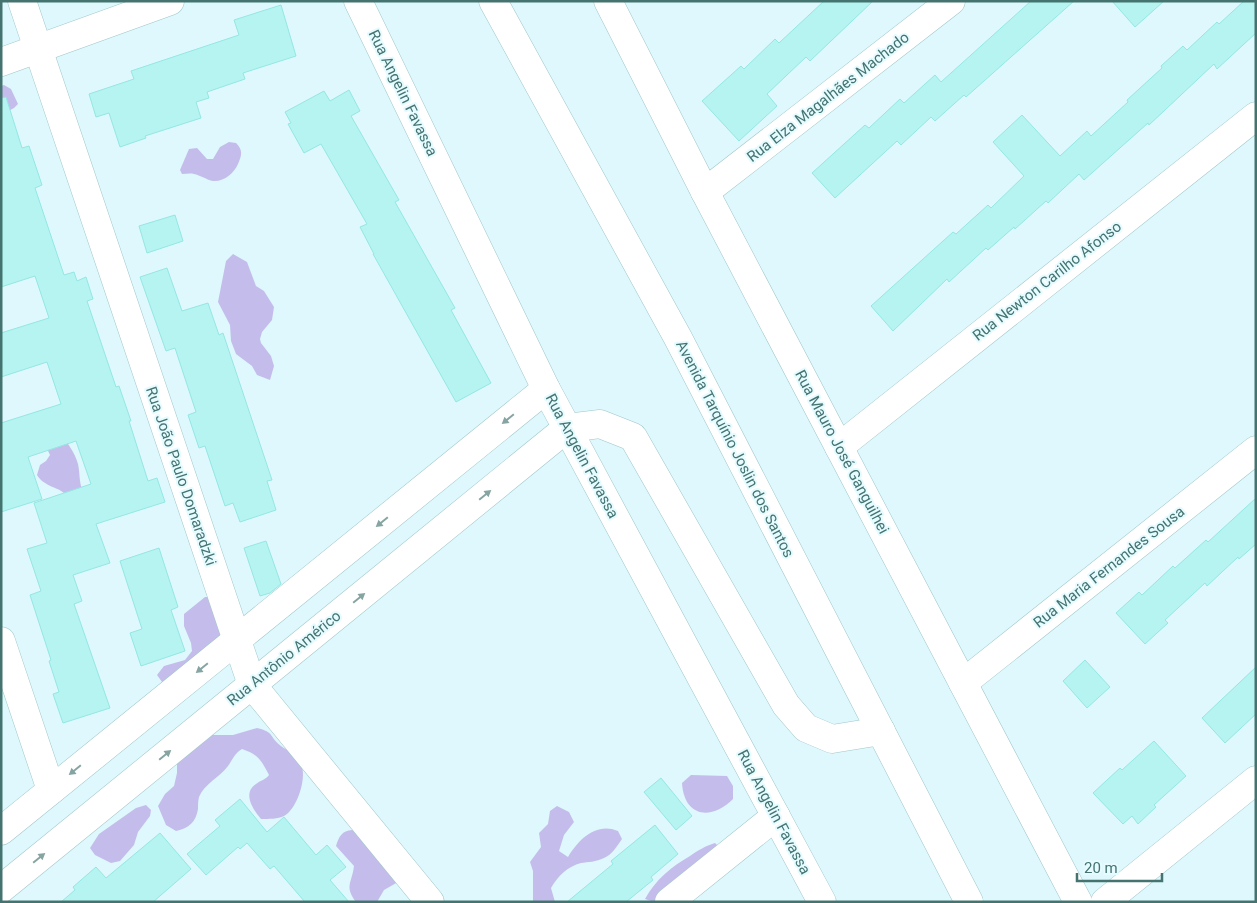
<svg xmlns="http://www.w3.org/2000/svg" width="1257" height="903" font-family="Roboto,sans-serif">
	<rect width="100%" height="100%" fill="#def8fd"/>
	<!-- green -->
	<g fill="#c4bdeb">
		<path d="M4 85 11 89 18 104 14 108 1 115V86Z"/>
		<path d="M229 142 236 143C243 150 242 155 238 164 234 173 224 182 213 181 207 180 200 175 194 174 190 173 186 174 182 174L180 170 189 149 197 148 207 159H213L220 147Z"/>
		<path d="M233 254 247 262 256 286 264 291 274 307 272 320 262 332 260 339 261 343 271 356 274 366 270 380 257 375 252 366 236 354 231 341 230 325 218 302 226 261Z"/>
		<path d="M62 435C68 444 75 453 78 464 80 473 79 481 82 489L67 496C59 486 45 488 37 475L40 465 46 461 50 455 41 436Z"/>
		<path d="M205 597H210L227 640 165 686 157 675 164 666 185 660 192 651 191 643 184 626V614Z"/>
		<path d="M257 728C275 732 269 737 281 746 289 752 300 756 302 767 306 780 297 809 284 816 278 819 269 819 261 819 253 810 242 793 256 784 261 780 265 780 269 775 261 760 259 755 242 749 235 753 233 759 228 766 220 777 204 784 199 797 198 801 198 805 198 809 196 822 189 828 176 831L166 825 158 806 165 794 174 786 177 773V754L210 735H233Z"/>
		<path d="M691 775 727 776 733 786V799C711 821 684 817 682 783Z"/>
		<path d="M146 805 151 810 150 816 138 832 134 845 120 861 111 863 95 855 90 848 99 834 136 808Z"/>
		<path d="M557 806 569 812 574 822 564 835 559 851 568 857C579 839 596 822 618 831L622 839C617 846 612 855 604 858 596 862 588 862 581 863 568 866 557 877 551 888L555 902H533V871L530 862 541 847 539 833 548 824 550 811Z"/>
		<path d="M352 830 360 833 398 882 384 890 377 902H356C344 886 352 883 354 866L336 846C339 836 342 831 352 830Z"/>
		<path d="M715 843 722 850 667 898 654 902 645 899C656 879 671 867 690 856 699 850 705 846 715 843Z"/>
	</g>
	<!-- building -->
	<g fill="#b5f4f1" stroke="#94e7e3">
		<path d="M824 1H873L810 61 806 57 767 94 777 106 739 141 702 101 741 66 744 69 775 39 779 43Z"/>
		<path d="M1031 1H1074L966 97 964 95 935 121 931 117 901 145 897 141 835 198 812 173 865 125 869 128 900 99 904 103 935 75 941 82Z"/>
		<path d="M1112 1H1164L1135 27Z"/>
		<path d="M1244 1H1256V33L1217 69 1214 64 1149 125 1148 123 1084 180 1079 174 1048 203 1046 201 1015 229 1014 227 988 250 986 248 949 282 947 279 893 331 871 306 953 232 956 234 988 205 991 208 1024 176 993 142 1022 115 1060 156 1087 131 1091 136 1128 102 1127 100 1162 68 1161 66 1183 46 1187 50 1217 22 1219 24Z"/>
		<path d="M281 5 296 56 243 73 245 79 207 92 209 98 196 102 201 118 145 136 146 138 120 147 109 113 96 117 89 94 134 79 131 71 239 35 234 20Z"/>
		<path d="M349 90 360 111 351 116 399 200 395 202 455 308 451 310 491 383 456 402 373 254H374L360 227 367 224 321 144 304 153 288 124 291 123 285 112 300 104 324 91 330 101Z"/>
		<path d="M6 97 22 148 29 146 42 185 35 188 64 275 74 272 77 281 86 277 93 299 87 301 116 387 119 386 131 421H129L148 481 157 478 165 502 96 524 110 563 73 575 82 601 74 604 110 708 63 723 53 694 59 692 49 661 51 660 30 595 41 591 27 549 47 543 34 503 91 484 76 441 28 457 42 499 1 512V423L61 404 47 362 1 377V333L49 318 35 276 1 287V98Z"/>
		<path d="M175 215 183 241 147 253 139 226Z"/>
		<path d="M167 268 182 311 208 303 219 335 223 333 272 480 267 481 276 510 240 522 233 503 225 506 205 446 199 448 188 415 196 412 175 348 166 351 140 277Z"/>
		<path d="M1256 498V544L1239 559 1238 557 1207 586 1205 583 1165 620 1168 623 1145 644 1116 613 1139 592 1142 595 1173 566 1175 568 1206 540 1208 542Z"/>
		<path d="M266 541 281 584 270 593 260 596 244 548Z"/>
		<path d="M159 548 178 607 171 610 185 651 141 666 130 633 142 629 120 561Z"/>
		<path d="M1085 660 1110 687 1087 708 1063 681Z"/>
		<path d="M1256 667V714L1225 743 1202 718Z"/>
		<path d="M1154 741 1186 776 1154 805 1156 807 1138 824 1132 816 1123 824 1093 793 1120 768 1122 770Z"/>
		<path d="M661 778 692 816 676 830 644 792Z"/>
		<path d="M240 799 267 832 284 817 316 855 327 845 346 867 330 880 349 902H305L274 866 270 869 247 843 240 849 238 847 206 875 187 854 220 826 215 820Z"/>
		<path d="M655 825 678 854 651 877 653 880 626 902H567L613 864 611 861Z"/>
		<path d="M160 833 191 869 153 902H61L75 890 73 887 96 867 106 878Z"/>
	</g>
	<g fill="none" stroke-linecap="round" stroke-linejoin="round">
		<!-- minor casing -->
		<g stroke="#a0c7c8" stroke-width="29">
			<g id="minor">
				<path d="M22 1 252 685 430 902"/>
				<path d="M358 1 546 389 822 902"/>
				<path d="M608 1 705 192 1078 902"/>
				<path d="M1 62 170 1"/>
				<path d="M705 192 951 1"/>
				<path d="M839 447 1256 116"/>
				<path d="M1 641 51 790"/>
				<path d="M963 683 1256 450"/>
				<path d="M1 831 546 389"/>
				<path d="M1 889 567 428 600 424 633 437 786 705 806 728 832 739 881 731"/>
				<path d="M669 902 776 816"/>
				<path d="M1105 902 1256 780"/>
			</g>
		</g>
		<!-- tertiary casing -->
		<g stroke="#a0c7c8" stroke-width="29">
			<path id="tertiary" d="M493 1 678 338 969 902"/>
		</g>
		<!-- minor -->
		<use href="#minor" stroke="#fff" stroke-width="28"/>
		<!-- tertiary -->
		<use href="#tertiary" stroke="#fff" stroke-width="28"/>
	</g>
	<!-- one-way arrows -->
	<defs><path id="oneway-solid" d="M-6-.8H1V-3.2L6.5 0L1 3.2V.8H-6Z" transform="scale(1.25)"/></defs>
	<g fill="#86a5a2">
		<use href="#oneway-solid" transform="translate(508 419) rotate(141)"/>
		<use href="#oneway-solid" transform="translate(485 495) rotate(-39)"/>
		<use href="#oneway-solid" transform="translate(382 522) rotate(141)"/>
		<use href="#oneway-solid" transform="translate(359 598) rotate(-39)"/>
		<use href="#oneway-solid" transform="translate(202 668) rotate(141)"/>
		<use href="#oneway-solid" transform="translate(165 755) rotate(-39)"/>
		<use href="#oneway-solid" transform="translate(75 770) rotate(141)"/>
		<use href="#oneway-solid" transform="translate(39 858) rotate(-39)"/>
	</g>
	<g text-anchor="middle" stroke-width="4" stroke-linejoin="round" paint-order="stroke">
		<!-- street labels -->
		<g font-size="15" fill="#457470" stroke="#e5fbff">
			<text transform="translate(403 93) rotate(64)" y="5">Rua Angelin Favassa</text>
			<text transform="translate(828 97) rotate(-38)" y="5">Rua Elza Magalhães Machado</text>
			<text transform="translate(1047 281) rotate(-38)" y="5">Rua Newton Carilho Afonso</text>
			<text transform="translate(735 449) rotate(63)" y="5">Avenida Tarquínio Joslin dos Santos</text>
			<text transform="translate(842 452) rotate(62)" y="5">Rua Mauro José Ganguilhei</text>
			<text transform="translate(582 456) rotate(62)" y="5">Rua Angelin Favassa</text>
			<text transform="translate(181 476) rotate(71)" y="5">Rua João Paulo Domaradzki</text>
			<text transform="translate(1109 567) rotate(-38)" y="5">Rua Maria Fernandes Sousa</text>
			<text transform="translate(284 658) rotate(-39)" y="5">Rua Antônio Américo</text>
			<text transform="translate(774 812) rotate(62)" y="5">Rua Angelin Favassa</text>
		</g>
	</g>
	<!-- border -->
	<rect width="1257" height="903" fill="none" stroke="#457470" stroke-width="5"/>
	<!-- scale -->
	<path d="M1077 873v8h85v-8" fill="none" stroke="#457470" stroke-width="2.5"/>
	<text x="1084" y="873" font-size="15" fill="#457470" stroke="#e5fbff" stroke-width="4" paint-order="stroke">20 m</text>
</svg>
